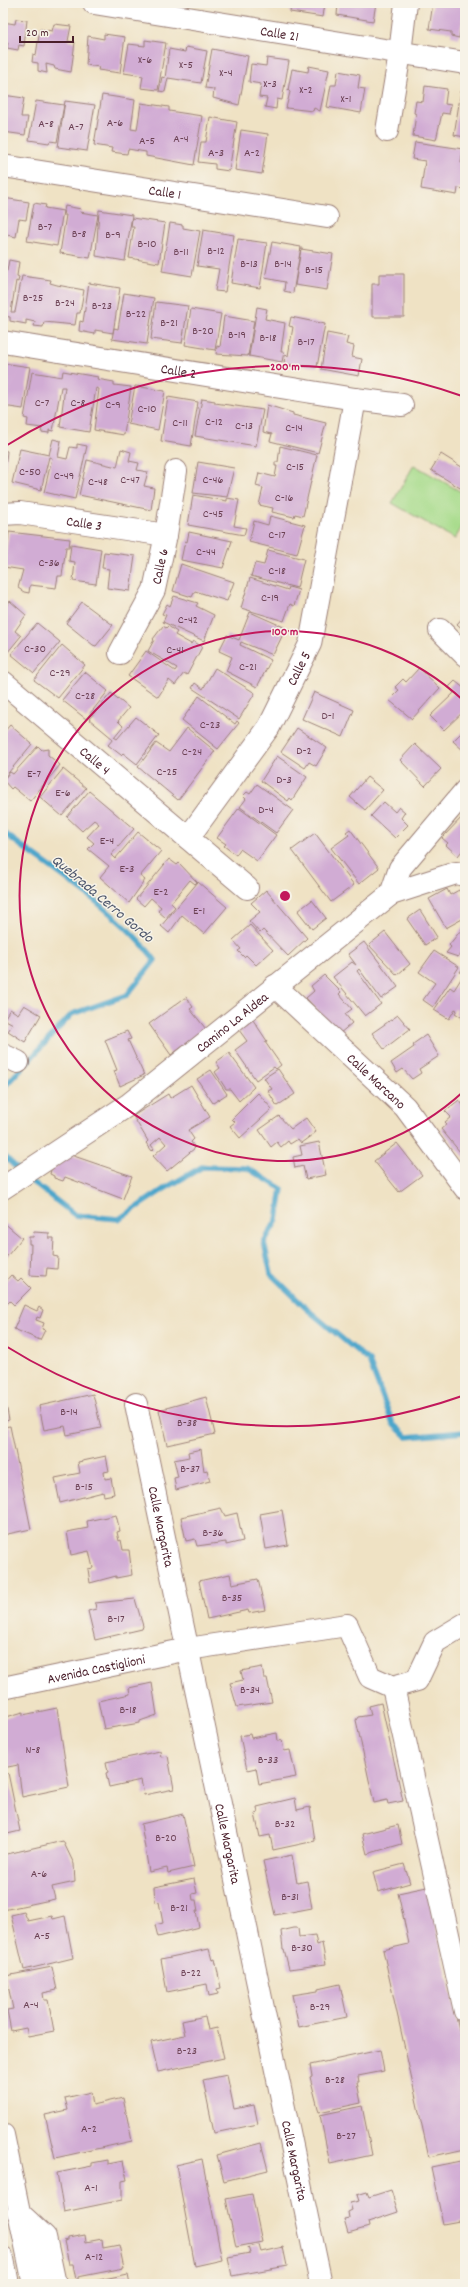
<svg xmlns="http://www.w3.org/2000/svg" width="468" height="2287" font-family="Dekko,sans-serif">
	<rect width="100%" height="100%" fill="#f7f3e8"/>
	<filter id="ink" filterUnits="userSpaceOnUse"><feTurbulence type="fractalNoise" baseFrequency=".025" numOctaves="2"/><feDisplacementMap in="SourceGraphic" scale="8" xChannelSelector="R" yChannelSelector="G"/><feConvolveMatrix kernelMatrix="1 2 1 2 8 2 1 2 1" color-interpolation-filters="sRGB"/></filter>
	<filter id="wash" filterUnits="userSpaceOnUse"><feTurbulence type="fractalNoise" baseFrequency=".012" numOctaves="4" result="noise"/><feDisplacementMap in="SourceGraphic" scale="16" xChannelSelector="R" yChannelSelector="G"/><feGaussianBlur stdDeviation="0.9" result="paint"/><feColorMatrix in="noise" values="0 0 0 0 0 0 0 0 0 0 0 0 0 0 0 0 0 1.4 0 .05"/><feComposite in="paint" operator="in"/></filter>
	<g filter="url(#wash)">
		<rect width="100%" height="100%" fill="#efe2c4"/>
		<!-- green -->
		<path fill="#a8dc8c" stroke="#797e5c" d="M414 465 465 494V521L455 539 392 503Z"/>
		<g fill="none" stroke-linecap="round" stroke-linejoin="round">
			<!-- stream -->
			<g stroke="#4ea6cb" stroke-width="5.5">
				<path d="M3 832C51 869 120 912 155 960L127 995 72 1014 5 1086 3 1091"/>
				<path d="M3 1155 20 1171"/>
				<path d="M26 1177 75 1215 119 1219 164 1189 202 1167 247 1168 282 1189 277 1220 264 1242 271 1274 308 1310 369 1361 393 1424 407 1437 465 1432"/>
			</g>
		</g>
		<g id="blocks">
			<!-- building -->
			<g fill="#d1acd4">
				<path d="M291 3H325L323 17 290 12Z"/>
				<path d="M338 3H376L373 21 337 15Z"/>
				<path d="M433 3H461L460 5 465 6 459 38 451 36V32L429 29Z"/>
				<path d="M16 19 27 20 24 46 19 45 18 50 7 48 8 43 3 42V22L15 24Z"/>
				<path d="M54 24 71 26 68 41 75 42 71 72 55 69 54 66 46 64 47 73 38 71V63L32 62 33 54 36 55 40 29 52 31Z"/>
				<path d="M104 34 125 37 120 73 98 70 99 67 86 65 88 36 104 39Z"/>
				<path d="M145 40 166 43 158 90 141 88 143 76 124 73 129 44 145 46Z"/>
				<path d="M186 47 207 51 201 83 168 78 165 92 159 91 162 77 165 78 169 49 185 52Z"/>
				<path d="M212 49 248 56 239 105 213 98 214 89 205 88Z"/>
				<path d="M267 58 289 61 282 100 277 99 276 109 265 107 267 98 259 97 261 84 249 82 251 64 266 66Z"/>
				<path d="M309 66 329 70 320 111 314 108 313 111 286 108 290 92 288 90 292 69 308 72Z"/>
				<path d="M338 71 360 75 358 88 365 89 361 113 327 107 331 85H336Z"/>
				<path d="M425 86 447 89 445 104 451 105 449 114 442 113 436 140 413 136 416 114 414 113 416 101 423 102Z"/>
				<path d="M461 91 465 92V137L454 135Z"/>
				<path d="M3 95 24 98 21 117H28L25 135 3 132Z"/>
				<path d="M102 95 135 100 131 129 137 130 141 103 169 107V111L202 116 194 165 146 156V152L128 149 127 154 111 152 112 148 94 145Z"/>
				<path d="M36 101 64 105 57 142 50 141 49 143 29 140Z"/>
				<path d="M65 101 95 105 87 151 58 147Z"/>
				<path d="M210 117 237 122 229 171 215 169V164L198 162 201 142H206Z"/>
				<path d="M241 130 268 134 262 174 235 170Z"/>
				<path d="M415 142 463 149 461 163 465 164V189L458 188 457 195 421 189 425 161 412 159Z"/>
				<path d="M3 198 29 202 26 220 19 219 16 237 3 234Z"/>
				<path d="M34 203 46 205 45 208 63 211 57 246 27 241Z"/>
				<path d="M65 206 81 209 80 212 98 215 90 258 60 253 66 215H63Z"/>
				<path d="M99 210 132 215 125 261 96 256Z"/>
				<path d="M132 218 165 223 159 263 129 258 134 227H131Z"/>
				<path d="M170 223 183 225V228L200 231 192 276 162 271Z"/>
				<path d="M203 230 234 235 225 292 215 291 219 269 197 266Z"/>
				<path d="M238 239 267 243 260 288 231 283Z"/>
				<path d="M272 242 301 247 293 293 284 291 285 282 265 278Z"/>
				<path d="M301 249 333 254 327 290 295 285Z"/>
				<path d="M9 260 19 262 17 276 19 277 18 282 16 281 11 312H15L22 276 51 280 50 283 57 285 84 290 80 313H77L75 325 44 322 43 327 34 326 35 322 26 320V324L10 321V317L3 316V271H7Z"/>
				<path d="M379 274H404V317H372V284H379Z"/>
				<path d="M89 283 120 288 113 333 95 330V334L79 331 80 321 83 322Z"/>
				<path d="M124 293 154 298 147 344 112 339 114 328 118 329Z"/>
				<path d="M156 302 188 306 182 343 151 339Z"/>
				<path d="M257 307 267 309 265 319 285 323 281 352H284L282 362 249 356Z"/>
				<path d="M191 309 221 314 215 350 185 345Z"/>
				<path d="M224 316 254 321 248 356 216 354 217 346 220 347Z"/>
				<path d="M291 317 325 324 317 367 284 364 285 355 288 356 293 327 289 326Z"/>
				<path d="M327 333 348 337 346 344 354 346 352 357 362 359 359 376 321 369Z"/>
				<path d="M3 363 30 367 23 409 3 406Z"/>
				<path d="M63 371 98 377 97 379 114 382V385L131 387 124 435 94 430 99 389 96 388 89 432 60 427 65 387H61L53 431 49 430V433L41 432 42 428 27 426 28 419 24 418 32 372 62 377Z"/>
				<path d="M135 386 165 391 158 430 128 424Z"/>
				<path d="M168 397 198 402 191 446 161 441Z"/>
				<path d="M202 399 215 401V403L263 410 256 446 195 436Z"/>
				<path d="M267 405 293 413V415L326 423 318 453 270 441 272 434 263 432Z"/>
				<path d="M53 439 61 441 58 457 67 459 70 447 77 448V444L87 446 75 499 44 492 52 458 49 457 41 490 12 483 20 449 49 455Z"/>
				<path d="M280 446 317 455 303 516 295 514 294 517 272 512 273 508 259 505 263 488 256 486 259 473 275 477 277 466H275V462H278Z"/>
				<path d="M121 449 131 452 129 461 139 463 137 470 148 472 144 486 154 488 151 510 79 495 87 460 117 467Z"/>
				<path d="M3 450 7 451 4 479H3Z"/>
				<path d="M441 454 465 469V491L431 470Z"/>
				<path d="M198 462 234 468 227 497 193 493Z"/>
				<path d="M193 495 227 501V498L239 500 234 526 246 528 244 535 188 525Z"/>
				<path d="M270 516 305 525 297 554 249 542 254 521 268 525Z"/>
				<path d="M9 532 70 539 69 547H66L62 576H58L56 588 30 585 29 593 24 592 18 588 23 570 4 567Z"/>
				<path d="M189 532 232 541 223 568 181 560 185 541 187 542Z"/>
				<path d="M71 544 101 549 96 584 73 581 75 562 69 561Z"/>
				<path d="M268 550 304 559 297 588 251 576 255 563 264 565Z"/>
				<path d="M104 552 135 556 130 591 107 588 109 569 102 568Z"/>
				<path d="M181 564 234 582 227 601 195 591 192 597 173 591Z"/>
				<path d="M250 578 288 590 289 587 299 590 294 606 290 604 284 621 241 608Z"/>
				<path d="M174 596 198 603 196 606 214 615 204 641 163 622 166 615 162 614 167 604 170 606Z"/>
				<path d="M10 601 26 615 15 631 21 636 7 653 3 650V610Z"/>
				<path d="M82 602 113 625 96 646 93 645 66 623Z"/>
				<path d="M250 612 286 628 273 655 241 642 240 645 271 660 257 687 226 671 232 657 219 651 227 635 239 640Z"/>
				<path d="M465 615V631L457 624Z"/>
				<path d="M37 623 60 642 34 673 11 654Z"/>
				<path d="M163 626 166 628 168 626 177 632 175 635 191 644 193 641 202 647 187 675 184 673 175 685 169 680 158 697 128 676 146 651 175 671 177 668 148 651 154 640 153 639Z"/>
				<path d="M62 645 85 665 58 698 34 680Z"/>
				<path d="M215 668 255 693 239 719 192 688 195 683 203 689Z"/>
				<path d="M419 668 440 688 412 719 389 700 399 690 395 687 403 679 406 682Z"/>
				<path d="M85 672 108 691 86 719 62 700Z"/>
				<path d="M455 681 465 689V710L444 730 430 716 454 693 449 687Z"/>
				<path d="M314 692 354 710 343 737 302 719Z"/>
				<path d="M111 693 129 708 118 721 123 726 114 737 117 739 136 717 159 735 137 764 123 753 121 755 108 745 113 739 89 719Z"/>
				<path d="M199 696 235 724 237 721 239 723 218 749 182 720Z"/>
				<path d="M10 725 32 744 4 778 3 733Z"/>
				<path d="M187 728 215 751 178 800 138 767 156 743 169 752Z"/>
				<path d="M297 728 327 748 316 766 309 762 305 768 281 752Z"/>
				<path d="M465 729V752L453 741Z"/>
				<path d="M415 744 441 769 425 786 400 760Z"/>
				<path d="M38 746 42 750 48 749V755L60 765 30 801 13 787 11 789 3 780 10 772 13 774Z"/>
				<path d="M277 756 307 777 292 800 290 798 288 801 261 781Z"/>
				<path d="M63 769 86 788 62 816 40 797Z"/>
				<path d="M367 777 383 790 365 810 350 797Z"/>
				<path d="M257 784 293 810 276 833 240 807 246 799 243 796 247 792 250 794Z"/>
				<path d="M89 791 134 829 111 855 115 859 138 832 161 851 140 876 145 880 129 903 100 877 109 866 88 849 94 843 87 837 99 824 94 820 82 831 67 817Z"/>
				<path d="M384 802 395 812 399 807 405 812 401 818 408 825 395 838 371 816Z"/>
				<path d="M239 808 276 835 257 861 240 849 236 855 224 846 226 844 217 838Z"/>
				<path d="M465 814V847L458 856 446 845 448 843 442 838Z"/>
				<path d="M350 829 379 868 359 884 331 848 349 835 346 832Z"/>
				<path d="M315 833 354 885 331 902 292 850Z"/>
				<path d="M169 859 177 865 179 863 197 882 195 884 190 880 171 903 175 907 166 918 158 911 161 907 151 898 144 906 136 899Z"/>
				<path d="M198 882 227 907 204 934 182 915 169 933 161 926Z"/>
				<path d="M447 889 450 895 459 890 465 900V915L464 918 446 928 429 899Z"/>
				<path d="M266 890 307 938 288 956 263 930 260 933 249 921 260 912 251 903Z"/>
				<path d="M312 900 326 918 312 929 298 911Z"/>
				<path d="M420 910 437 937 425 945 407 919Z"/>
				<path d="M250 925 273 950 256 965 246 955 244 957 238 951 241 949 233 940Z"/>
				<path d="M465 925V958L460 954 458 957 446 953 451 947 449 945Z"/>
				<path d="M385 932 410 964 397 975 369 945Z"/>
				<path d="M364 942 398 987 381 999 359 969 357 971 381 1004 365 1016 333 977 352 962 356 965 348 954Z"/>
				<path d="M434 951 459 967 433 1007 423 1000 435 983 419 972Z"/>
				<path d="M465 965V1010L461 1017 455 1013 457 1010 455 1009 449 1019 434 1010 450 987 454 990 464 974 460 972Z"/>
				<path d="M324 975 341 992 339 994 352 1009 345 1014 352 1023 339 1034 306 998 314 991 311 986Z"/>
				<path d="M186 997 193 1007 190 1009 206 1029 171 1055 149 1024Z"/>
				<path d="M24 1005 41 1015 25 1042 8 1031 13 1024 4 1019 10 1009 18 1014Z"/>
				<path d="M465 1014V1023L461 1020Z"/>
				<path d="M398 1015 410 1029 384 1049 372 1033Z"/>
				<path d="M253 1020 267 1041 265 1042 281 1065 276 1069 274 1067 256 1080 235 1050 247 1041 239 1030Z"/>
				<path d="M127 1031 131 1039 128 1040 144 1075 120 1086 114 1071 117 1070 105 1040Z"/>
				<path d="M426 1035 439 1056 419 1069 421 1073 412 1079 403 1069 397 1073 391 1063 414 1047 413 1044Z"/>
				<path d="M229 1053 254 1087 239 1101 230 1089H226L215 1072 220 1068 216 1062Z"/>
				<path d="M278 1069 295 1094 277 1106 268 1091 272 1089 264 1078Z"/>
				<path d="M211 1070 227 1094 213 1103 197 1079Z"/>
				<path d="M191 1085 210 1117 188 1130 194 1139 191 1142 195 1148 167 1171 153 1156 166 1144 160 1137 151 1145 154 1149 152 1151 146 1143 148 1141 133 1116 168 1094 170 1098Z"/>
				<path d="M258 1093 272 1109 240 1138 230 1126 235 1122 232 1119Z"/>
				<path d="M459 1100 465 1108V1158L441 1129 447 1124 445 1122 451 1117 445 1111Z"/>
				<path d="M279 1116 291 1129 306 1118 316 1132 301 1143 298 1139 290 1144 288 1141 281 1147 277 1142 271 1147 259 1130Z"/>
				<path d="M319 1142 326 1175 306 1179 303 1166 295 1168 293 1157 302 1155 300 1146Z"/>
				<path d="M397 1143 422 1175 399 1192 374 1161Z"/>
				<path d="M71 1155 132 1176 123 1199 65 1177 63 1181 54 1178V1176L50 1174 51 1170Z"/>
				<path d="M3 1222 22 1238 3 1261Z"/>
				<path d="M34 1232 49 1233V1238H54L53 1256 58 1257 57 1269 47 1268 46 1276 30 1275 31 1244H29V1237H33Z"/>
				<path d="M11 1275 18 1281 21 1278 31 1288 14 1305 10 1301 3 1308V1284Z"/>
				<path d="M24 1305 37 1311 39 1307 43 1310 40 1318 37 1317 36 1320 44 1323 42 1329 45 1330 40 1340 14 1329Z"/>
				<path d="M93 1394 101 1428 67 1435 65 1426 44 1430 39 1406Z"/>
				<path d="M206 1397 215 1434 167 1445 159 1410Z"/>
				<path d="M5 1399 9 1420 3 1422V1400Z"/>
				<path d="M10 1426 31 1529 3 1535V1427Z"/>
				<path d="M201 1449 204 1471 207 1470 210 1481 176 1490 174 1478 178 1477 174 1460 189 1457 188 1452Z"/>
				<path d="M106 1456 109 1471 104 1472 105 1479 111 1478 114 1494 104 1496 103 1492 60 1503 55 1478 80 1473 78 1462Z"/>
				<path d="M221 1508 225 1516 237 1513 243 1541 226 1545V1542L197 1546 195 1539 186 1541 181 1517Z"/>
				<path d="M282 1510 288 1545 266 1549 260 1514Z"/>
				<path d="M116 1515 120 1531 117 1532 119 1541 121 1540 123 1550H129L132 1575 116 1578V1576L90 1583 88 1569 93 1568 89 1551 71 1555 67 1532 88 1528 87 1521Z"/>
				<path d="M230 1574 232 1584 258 1579 265 1610 249 1613 248 1610 207 1619 199 1581Z"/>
				<path d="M135 1599 143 1626 142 1629 95 1640 88 1611 96 1609 95 1603Z"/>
				<path d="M262 1667 264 1678H267L272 1702 237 1707 230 1683 243 1680 241 1671Z"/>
				<path d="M152 1683 157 1715 140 1721V1723L104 1729 98 1701 130 1694 129 1688Z"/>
				<path d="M381 1703 403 1801 388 1804 387 1800 374 1803 356 1720 358 1717 371 1715 369 1706Z"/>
				<path d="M57 1708 69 1787 22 1797 18 1765 3 1768V1718L23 1712V1715Z"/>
				<path d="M277 1733 278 1741 282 1740 284 1751 290 1750 296 1777 259 1784 256 1768 247 1770 240 1736 250 1734 251 1738Z"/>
				<path d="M160 1751 161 1757 168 1756 174 1789 144 1795 141 1780 109 1787 106 1773 108 1772 106 1762Z"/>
				<path d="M8 1773 20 1831 3 1835V1774Z"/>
				<path d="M295 1798 297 1810 310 1807 315 1841 273 1850 270 1835 260 1837 255 1814 258 1813 257 1807Z"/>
				<path d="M183 1814 194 1867 168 1873 167 1868 149 1872 141 1824Z"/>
				<path d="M398 1825 402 1844 367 1854 362 1834Z"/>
				<path d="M63 1841 74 1864 75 1882 52 1887 55 1899 3 1910V1855Z"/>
				<path d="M292 1855 297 1883 307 1881 312 1908 275 1915 263 1861Z"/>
				<path d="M404 1864 410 1883 378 1892 373 1872Z"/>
				<path d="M194 1879 197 1893 192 1894 193 1900H196L198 1911H196L199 1927 158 1937 155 1925 163 1923 159 1902 155 1903 154 1887Z"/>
				<path d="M427 1887 465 2056V2149L429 2157 383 1950 409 1944 398 1893Z"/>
				<path d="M24 1912 28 1921 52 1916 53 1919 65 1916 73 1958 24 1970 11 1915Z"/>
				<path d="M294 1928H298L299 1937 315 1935 317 1945 322 1943 326 1964 289 1969 284 1949H283L281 1931Z"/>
				<path d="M209 1949 212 1960 215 1959 221 1988 217 1989 218 1994 209 1996 207 1984 167 1992 161 1959Z"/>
				<path d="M52 1967 57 1990 43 1993 44 2000H48L54 2031 28 2036 26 2028 11 2031 7 2010 13 2009 6 1976Z"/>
				<path d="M340 1984 347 2017 299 2027 292 1995 318 1991V1989Z"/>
				<path d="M205 2016 208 2030 217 2028 224 2058 158 2072 151 2042 185 2035 182 2021Z"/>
				<path d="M380 2050 384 2071 358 2076 359 2082H357L361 2103 319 2112 310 2077 312 2076 310 2065Z"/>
				<path d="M227 2075 234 2109 254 2105 258 2124 214 2133 203 2080Z"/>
				<path d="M91 2092 93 2105 123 2098 132 2141 55 2158 45 2115 68 2110 65 2098Z"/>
				<path d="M362 2106 372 2155 330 2164 320 2115Z"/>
				<path d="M261 2143 268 2170 224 2181 217 2155Z"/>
				<path d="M202 2159 222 2260 195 2266 176 2165Z"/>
				<path d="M108 2160V2164L123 2161 127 2180 122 2181V2200L64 2212 57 2173 92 2166V2163Z"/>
				<path d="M465 2160V2220L443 2224 431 2167Z"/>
				<path d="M391 2190 398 2212 368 2222 369 2227 348 2233 344 2219 349 2218 348 2212 352 2210 350 2203 359 2201 357 2195 367 2192 369 2197Z"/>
				<path d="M252 2194 262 2242 236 2247 226 2199Z"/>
				<path d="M85 2235 86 2242 102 2239 103 2248 119 2245 124 2268 78 2277V2280H76L73 2264H69L64 2241 68 2240V2238Z"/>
				<path d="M259 2245 261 2252 283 2247 287 2266 232 2276 228 2257 250 2253 248 2247Z"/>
				<path d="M128 2274 130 2284H85V2283Z"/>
			</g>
		</g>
	</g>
	<g filter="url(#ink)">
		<use href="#blocks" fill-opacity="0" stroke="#9c8078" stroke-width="1"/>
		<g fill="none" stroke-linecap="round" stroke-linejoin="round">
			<!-- minor casing -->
			<g stroke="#9c8078" stroke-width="24">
				<g id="minor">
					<path id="s1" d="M94 3 465 63"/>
					<path d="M387 131 400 53 406 3"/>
					<path id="s2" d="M3 166 327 217"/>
					<path id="s3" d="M3 342 355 399 402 405"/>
					<path id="s4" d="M3 514 20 513 166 535"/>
					<path d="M440 630 465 655"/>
					<path id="s5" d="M120 653 154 590 166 535 176 471"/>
					<path id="s6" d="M3 682 247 888"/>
					<path id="s7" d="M188 838 269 727 310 644 355 399"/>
					<path d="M391 894 400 868 465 791"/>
					<path id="s8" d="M275 986 405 1107 465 1188"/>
					<path d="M3 1055 18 1062"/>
					<path id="s9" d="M3 1188 128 1105 391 894 456 873 465 875"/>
					<path id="s10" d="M136 1404 321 2284"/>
					<path d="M393 1687 465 2011"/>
					<path id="s11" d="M3 1688 188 1649 347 1625 370 1677 393 1687 417 1680 435 1642 465 1624"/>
					<path d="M18 2212 45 2237 55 2284"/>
				</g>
			</g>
			<!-- major casing -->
			<g stroke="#9c8078" stroke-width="24">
				<g id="major">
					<path d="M3 2135 34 2284"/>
					<path d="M3 2259 8 2284"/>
				</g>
			</g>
			<!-- minor -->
			<use href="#minor" stroke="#fff" stroke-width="22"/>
			<!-- major -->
			<use href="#major" stroke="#fff" stroke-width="22"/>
		</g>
	</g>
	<!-- distance rings -->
	<g fill="none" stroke="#c2185b" stroke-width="2">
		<path d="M464 1091A265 265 0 1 1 464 701"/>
		<path d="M462 1396A530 530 0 0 1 4 1345M4 447A530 530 0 0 1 462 396"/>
	</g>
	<g text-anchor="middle" stroke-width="3" stroke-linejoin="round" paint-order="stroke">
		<!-- number labels -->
		<g font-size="12" fill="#6c4255">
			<text x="145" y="63">X-6</text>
			<text x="186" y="68">X-5</text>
			<text x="226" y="76">X-4</text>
			<text x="270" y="87">X-3</text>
			<text x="306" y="93">X-2</text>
			<text x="346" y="102">X-1</text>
			<text x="115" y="126">A-6</text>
			<text x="46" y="127">A-8</text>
			<text x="76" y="130">A-7</text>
			<text x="181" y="142">A-4</text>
			<text x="147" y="144">A-5</text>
			<text x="216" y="156">A-3</text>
			<text x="252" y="156">A-2</text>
			<text x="45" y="230">B-7</text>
			<text x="79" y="237">B-8</text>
			<text x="113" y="238">B-9</text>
			<text x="147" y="247">B-10</text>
			<text x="216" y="254">B-12</text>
			<text x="181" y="255">B-11</text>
			<text x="249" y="267">B-13</text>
			<text x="283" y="267">B-14</text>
			<text x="314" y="273">B-15</text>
			<text x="33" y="301">B-25</text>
			<text x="65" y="306">B-24</text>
			<text x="102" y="309">B-23</text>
			<text x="136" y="317">B-22</text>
			<text x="169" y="326">B-21</text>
			<text x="203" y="334">B-20</text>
			<text x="237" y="338">B-19</text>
			<text x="268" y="341">B-18</text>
			<text x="306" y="345">B-17</text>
			<text x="42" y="406">C-7</text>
			<text x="78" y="406">C-8</text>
			<text x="113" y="408">C-9</text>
			<text x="147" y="412">C-10</text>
			<text x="214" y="425">C-12</text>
			<text x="180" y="426">C-11</text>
			<text x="244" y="429">C-13</text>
			<text x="294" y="431">C-14</text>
			<text x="295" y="470">C-15</text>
			<text x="30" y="475">C-50</text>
			<text x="64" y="479">C-49</text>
			<text x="130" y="483">C-47</text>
			<text x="213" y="483">C-46</text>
			<text x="98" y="485">C-48</text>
			<text x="284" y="501">C-16</text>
			<text x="213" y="517">C-45</text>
			<text x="277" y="538">C-17</text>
			<text x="206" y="555">C-44</text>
			<text x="49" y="566">C-36</text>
			<text x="277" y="574">C-18</text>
			<text x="270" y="601">C-19</text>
			<text x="188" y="623">C-42</text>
			<text x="35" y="652">C-30</text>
			<text x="175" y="653">C-41</text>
			<text x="248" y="670">C-21</text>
			<text x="60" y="676">C-29</text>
			<text x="85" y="699">C-28</text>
			<text x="328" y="719">D-1</text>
			<text x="210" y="728">C-23</text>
			<text x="304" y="754">D-2</text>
			<text x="192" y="755">C-24</text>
			<text x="167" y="775">C-25</text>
			<text x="34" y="777">E-7</text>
			<text x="284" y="783">D-3</text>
			<text x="63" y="796">E-6</text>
			<text x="266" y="813">D-4</text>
			<text x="107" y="844">E-4</text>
			<text x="127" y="872">E-3</text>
			<text x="161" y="895">E-2</text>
			<text x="199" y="914">E-1</text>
			<text x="69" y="1415">B-14</text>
			<text x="187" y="1426">B-38</text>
			<text x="190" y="1472">B-37</text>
			<text x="84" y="1490">B-15</text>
			<text x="213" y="1536">B-36</text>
			<text x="232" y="1601">B-35</text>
			<text x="116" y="1622">B-17</text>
			<text x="250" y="1693">B-34</text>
			<text x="128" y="1713">B-18</text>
			<text x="33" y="1753">N-8</text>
			<text x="268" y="1763">B-33</text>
			<text x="285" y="1827">B-32</text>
			<text x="166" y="1841">B-20</text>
			<text x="39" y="1877">A-6</text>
			<text x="290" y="1900">B-31</text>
			<text x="179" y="1911">B-21</text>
			<text x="42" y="1939">A-5</text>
			<text x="302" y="1951">B-30</text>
			<text x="191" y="1976">B-22</text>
			<text x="31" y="2008">A-4</text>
			<text x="320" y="2010">B-29</text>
			<text x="187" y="2054">B-23</text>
			<text x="335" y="2083">B-28</text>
			<text x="89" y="2132">A-2</text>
			<text x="346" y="2139">B-27</text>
			<text x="91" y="2191">A-1</text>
			<text x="94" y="2260">A-12</text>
		</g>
		<!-- street labels -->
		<g font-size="14" fill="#4a1f2b" stroke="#f7f3e8">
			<text dy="5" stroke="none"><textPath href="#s1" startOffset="188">Calle 21</textPath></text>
			<text dy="5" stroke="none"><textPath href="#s2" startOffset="164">Calle 1</textPath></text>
			<text dy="5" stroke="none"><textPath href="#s3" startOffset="178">Calle 2</textPath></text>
			<text dy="5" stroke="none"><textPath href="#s4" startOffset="82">Calle 3</textPath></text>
			<text dy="5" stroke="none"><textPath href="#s5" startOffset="96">Calle 6</textPath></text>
			<text dy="5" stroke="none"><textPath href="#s7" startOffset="203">Calle 5</textPath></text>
			<text dy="5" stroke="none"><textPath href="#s6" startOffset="121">Calle 4</textPath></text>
			<text dy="5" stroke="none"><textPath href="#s9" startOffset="283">Camino La Aldea</textPath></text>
			<text dy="5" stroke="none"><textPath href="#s8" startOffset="139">Calle Marcano</textPath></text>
			<text dy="5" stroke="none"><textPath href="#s10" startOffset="125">Calle Margarita</textPath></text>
			<text dy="5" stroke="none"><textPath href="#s11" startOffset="95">Avenida Castiglioni</textPath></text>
			<text dy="5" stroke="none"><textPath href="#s10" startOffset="449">Calle Margarita</textPath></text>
			<text dy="5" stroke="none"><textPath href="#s10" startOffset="773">Calle Margarita</textPath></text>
		</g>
		<!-- water labels -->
		<g font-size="15" font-style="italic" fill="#4c556b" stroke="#f7f3e8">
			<text transform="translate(103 898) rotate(40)" y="5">Quebrada Cerro Gordo</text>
		</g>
	</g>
	<circle cx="285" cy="896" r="6" fill="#c2185b" stroke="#f7f3e8" stroke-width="2"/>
	<g font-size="12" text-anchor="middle" font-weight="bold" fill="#c2185b" stroke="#f7f3e8" stroke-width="3" stroke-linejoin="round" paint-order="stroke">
		<text x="285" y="370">200 m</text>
		<text x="285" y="635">100 m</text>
	</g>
	<!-- margin -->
	<rect width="468" height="2287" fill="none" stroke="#f7f3e8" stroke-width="16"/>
	<!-- scale -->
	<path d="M20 36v6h53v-6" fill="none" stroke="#4a1f2b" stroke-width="2"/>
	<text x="26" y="36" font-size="12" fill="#4a1f2b" stroke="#f7f3e8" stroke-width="3" paint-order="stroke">20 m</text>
</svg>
